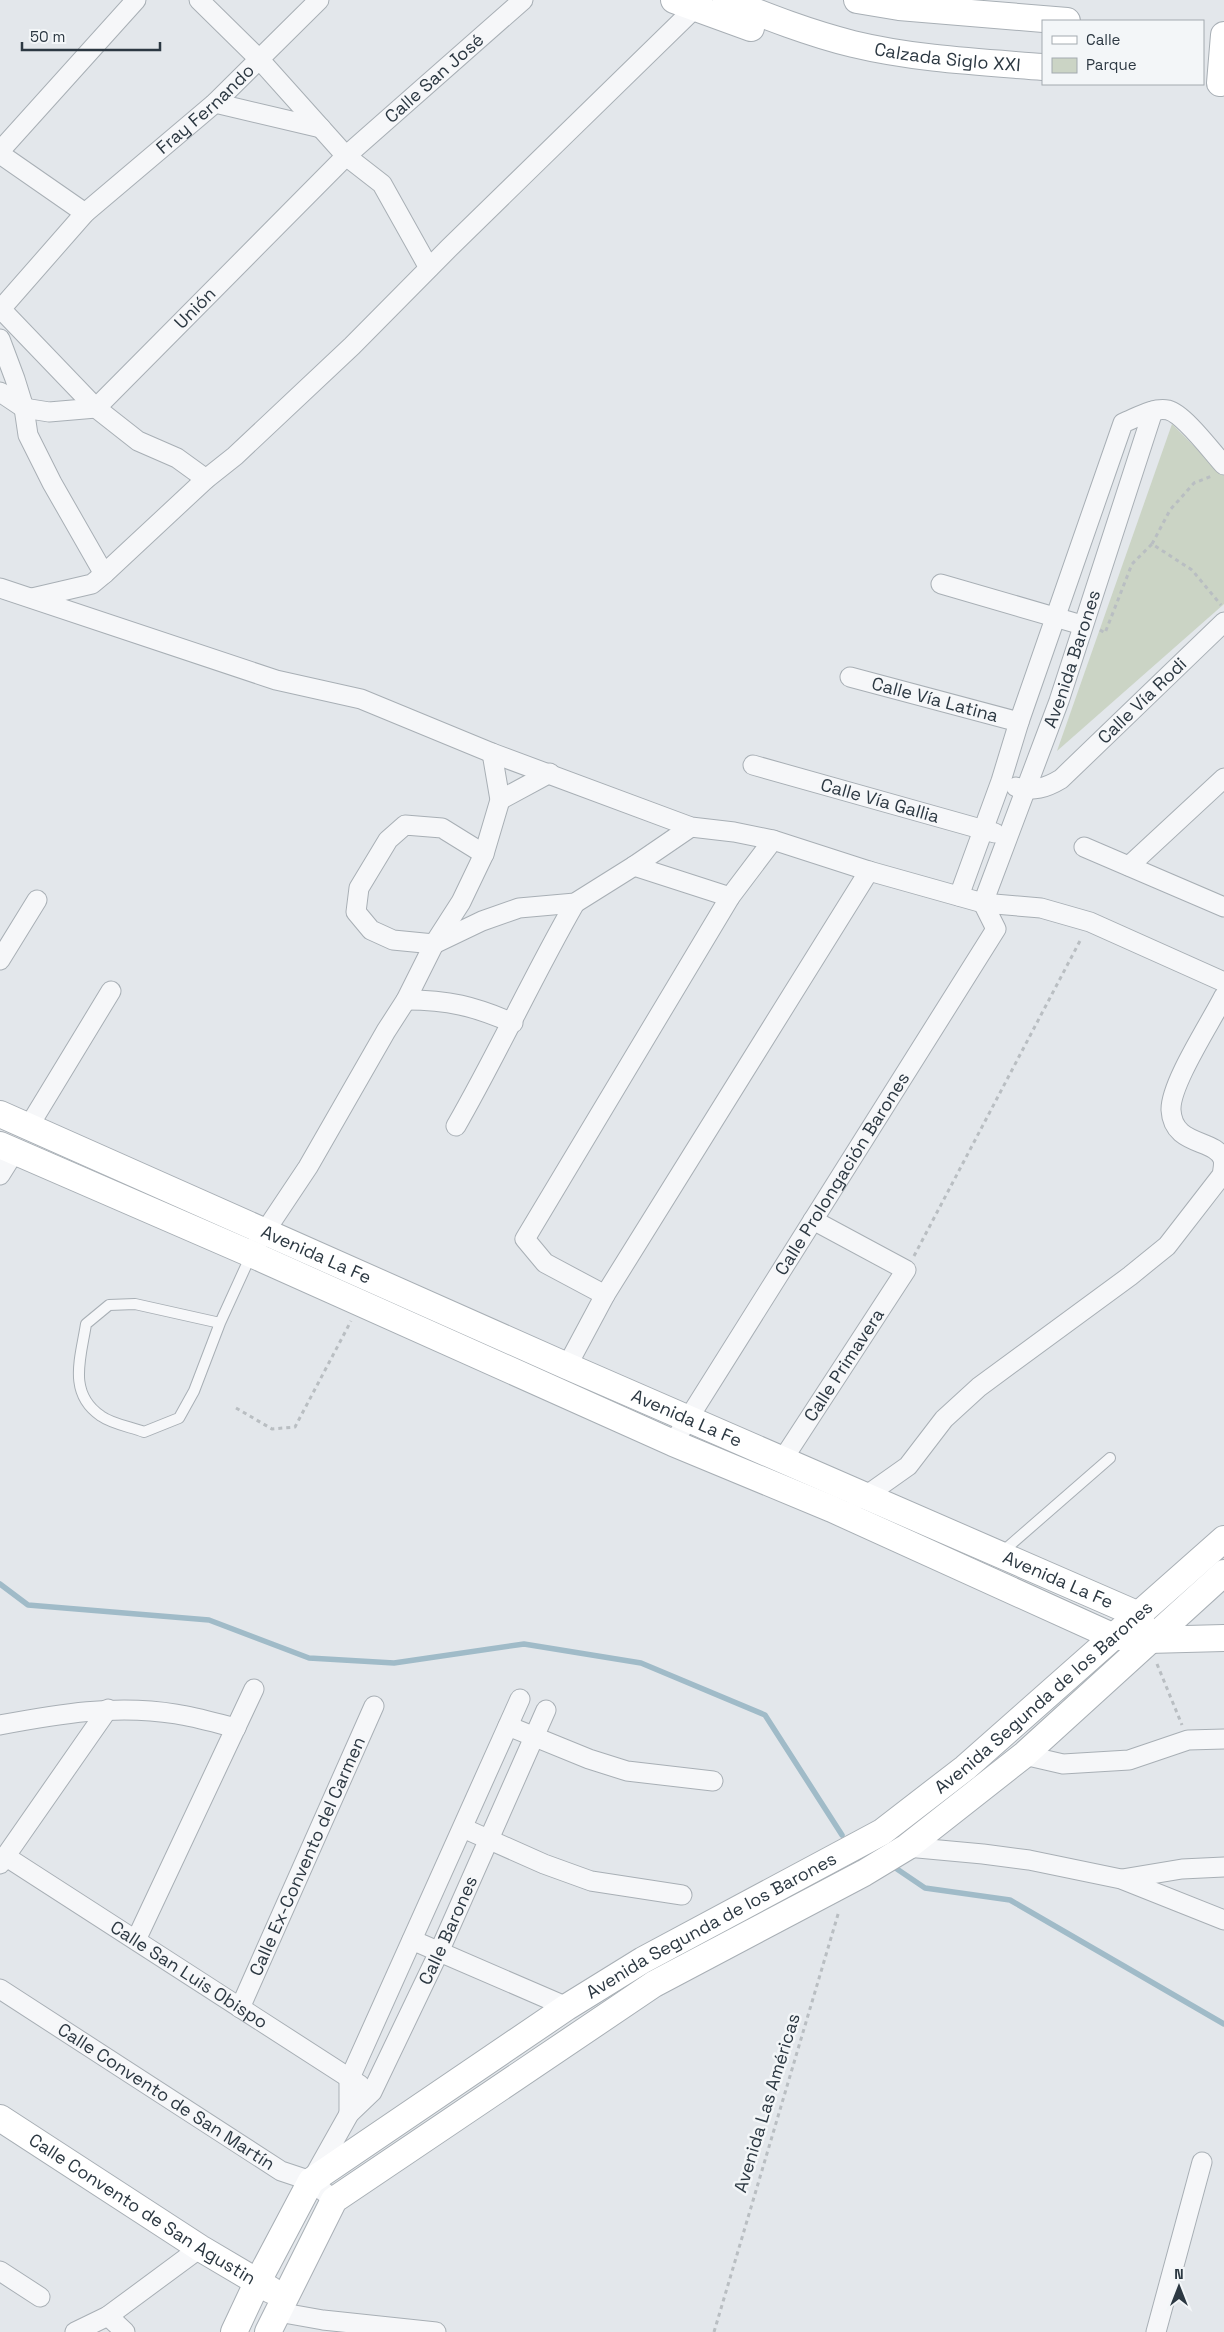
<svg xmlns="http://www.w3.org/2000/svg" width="1224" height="2332" font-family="'Space Grotesk',sans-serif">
	<rect width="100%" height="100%" fill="#e3e7eb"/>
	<!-- green -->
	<path fill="#cbd4c5" d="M1172 424 1224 476V604L1057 751Z"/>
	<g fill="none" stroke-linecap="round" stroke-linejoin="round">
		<!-- stream -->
		<g stroke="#a0bbc8" stroke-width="5.5">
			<path d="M0 1584 28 1605 209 1620 309 1658 394 1663 524 1644 641 1663 765 1715 842 1835"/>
			<path d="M894 1867 925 1888 1010 1900 1224 2024"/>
		</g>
		<!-- lane casing -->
		<g stroke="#a8afb5" stroke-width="12">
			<g id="lane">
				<path d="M220 1323 135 1304 109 1305 86 1324C81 1357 67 1393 101 1416 112 1424 131 1427 144 1432L179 1418 194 1391 220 1323 251 1255"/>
				<path d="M1001 1553 1110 1458"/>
			</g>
		</g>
		<!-- street casing -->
		<g stroke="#a8afb5" stroke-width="21">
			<g id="street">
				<path d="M199 0 260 60 346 156 382 184 429 268"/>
				<path d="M215 103 321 128"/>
				<path d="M0 151 136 0"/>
				<path d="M0 154 85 213"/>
				<path d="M0 308 96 408 138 441 177 458 206 479"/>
				<path id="s1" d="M0 310 85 213 215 103 319 0"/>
				<path d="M0 339 15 379 24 408 28 435 52 483 104 574"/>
				<path id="s2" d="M0 392 24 408 49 412 96 408 346 156 523 0"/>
				<path d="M941 584 1082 625"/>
				<path d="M0 588 276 680 361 699 492 753 691 827 734 832 773 840 869 871 983 903 1041 908 1090 922 1224 982"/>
				<path d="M32 598 92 584 104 574 206 479 235 456 352 346 449 248 695 8"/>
				<path id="s3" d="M850 677 1019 722"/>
				<path id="s4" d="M753 765 995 833"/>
				<path id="s5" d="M1016 787C1033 792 1046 788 1061 779L1224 622"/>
				<path d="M500 800 550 773"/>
				<path d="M691 827 634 866 730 897"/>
				<path d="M1084 847 1224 907"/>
				<path d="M484 854 442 828 405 825 388 840 359 888 356 912 371 930 393 940 434 944 482 921 519 908 575 903 634 866"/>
				<path d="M1129 866 1224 778"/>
				<path d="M959 896 1001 781 1019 722 1123 423C1136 418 1153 407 1168 410 1184 414 1212 452 1224 465"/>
				<path d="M0 960 37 900"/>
				<path d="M406 1000C449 1000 473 1006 513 1023"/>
				<path d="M29 1126 111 991"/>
				<path d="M456 1126C498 1053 533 976 575 903"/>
				<path d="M0 1175 15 1151"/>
				<path d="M258 1242 308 1167 386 1031 406 1000 434 944 461 902 484 854 500 800 492 753"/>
				<path d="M605 1295 545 1263 525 1239 730 897 773 840"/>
				<path d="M567 1366 605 1295 869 871"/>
				<path id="s6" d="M673 1443 996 929 983 903 1059 701 1153 411"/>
				<path id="s7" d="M783 1459 906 1270 813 1220"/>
				<path d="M857 1499 867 1495 908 1466 944 1419 979 1387 1130 1276 1167 1246 1222 1175C1223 1170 1224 1163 1223 1159 1215 1138 1173 1147 1171 1110 1170 1084 1211 1022 1224 996"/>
				<path d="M0 1725C58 1714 116 1704 176 1714 196 1717 216 1723 236 1728"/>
				<path d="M508 1726 589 1759 627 1771 713 1781"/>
				<path d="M1024 1755 1063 1764 1129 1760 1188 1740 1224 1739"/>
				<path d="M463 1828 544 1864 591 1881 682 1895"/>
				<path d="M907 1847 983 1854 1029 1860 1121 1879 1224 1920"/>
				<path id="s8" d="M5 1856 360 2085"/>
				<path d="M0 1864 108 1709"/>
				<path d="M1122 1879 1182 1869 1224 1867"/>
				<path d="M136 1940 254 1689"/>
				<path d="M412 1940 567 2007"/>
				<path id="s9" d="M0 1989 281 2171 311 2181 334 2200"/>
				<path id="s10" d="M240 2008 374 1706"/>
				<path d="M349 2114V2080L520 1699"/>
				<path id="s11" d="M313 2178 349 2114 372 2092 439 1952 546 1710"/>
				<path d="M0 2271 40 2297"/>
				<path d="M278 2312 323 2320 436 2332"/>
				<path d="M108 2316 125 2332"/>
				<path d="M75 2332 108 2316 200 2248"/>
				<path d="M1156 2332 1202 2162"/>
			</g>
		</g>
		<!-- secondary casing -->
		<g stroke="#a8afb5" stroke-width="28">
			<g id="secondary">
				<path d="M674 0 751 28"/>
				<path id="s12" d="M726 0C768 17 809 33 853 44 915 59 980 62 1043 67"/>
				<path d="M857 0 899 7 1067 21"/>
				<path d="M1220 83 1224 35"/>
				<path id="s13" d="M0 1114 567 1366 1139 1615 1144 1630"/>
				<path d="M0 1145 251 1254 673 1443 832 1509 1112 1636 1148 1640 1224 1638"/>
				<path id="s14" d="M0 2118 200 2248 271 2290"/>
				<path id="s15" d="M234 2332 257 2283 311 2181 567 2007 643 1960 882 1832 965 1768 1224 1539"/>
				<path d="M268 2332 334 2200 654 1984 864 1873 907 1847 1024 1755 1224 1573"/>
			</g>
		</g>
		<!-- path -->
		<g stroke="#b9bec2" stroke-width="3" stroke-dasharray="4 4" stroke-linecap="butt">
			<path d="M1152 544 1170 510 1194 483 1212 476"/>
			<path d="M1100 630 1105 633 1132 564 1152 544 1192 570 1221 605"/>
			<path d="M914 1256 1081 939"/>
			<path d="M236 1408 272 1429 295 1427 351 1321"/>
			<path d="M1157 1664 1182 1725"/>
			<path d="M714 2332 839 1911"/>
		</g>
		<!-- lane -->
		<use href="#lane" stroke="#f6f7f9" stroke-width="10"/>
		<!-- street -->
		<use href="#street" stroke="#f6f7f9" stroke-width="19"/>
		<!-- secondary -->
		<use href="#secondary" stroke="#fff" stroke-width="26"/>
	</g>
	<g text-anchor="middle" stroke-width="5" stroke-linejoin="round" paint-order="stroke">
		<!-- street labels -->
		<g font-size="18" fill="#2c3842" stroke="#f3f6f8">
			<text dy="6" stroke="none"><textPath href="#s12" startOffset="230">Calzada Siglo XXI</textPath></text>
			<text dy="6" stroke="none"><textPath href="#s2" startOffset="574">Calle San José</textPath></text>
			<text dy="6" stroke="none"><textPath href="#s1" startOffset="288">Fray Fernando</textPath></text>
			<text dy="6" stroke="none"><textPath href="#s2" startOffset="242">Unión</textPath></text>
			<text dy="6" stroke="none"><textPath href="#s6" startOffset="896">Avenida Barones</textPath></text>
			<text dy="6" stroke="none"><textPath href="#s3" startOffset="88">Calle Vía Latina</textPath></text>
			<text dy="6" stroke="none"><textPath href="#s5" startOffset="160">Calle Vía Rodi</textPath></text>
			<text dy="6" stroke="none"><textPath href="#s4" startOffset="132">Calle Vía Gallia</textPath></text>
			<text dy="6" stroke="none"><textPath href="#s6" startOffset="318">Calle Prolongación Barones</textPath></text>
			<text dy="6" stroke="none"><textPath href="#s13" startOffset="346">Avenida La Fe</textPath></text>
			<text dy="6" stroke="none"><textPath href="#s7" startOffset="112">Calle Primavera</textPath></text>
			<text dy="6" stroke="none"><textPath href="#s13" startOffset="751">Avenida La Fe</textPath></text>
			<text dy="6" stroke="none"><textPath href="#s13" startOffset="1156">Avenida La Fe</textPath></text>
			<text dy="6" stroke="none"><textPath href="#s15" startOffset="1050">Avenida Segunda de los Barones</textPath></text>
			<text dy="6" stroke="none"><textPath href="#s10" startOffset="166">Calle Ex-Convento del Carmen</textPath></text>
			<text dy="6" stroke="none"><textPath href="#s15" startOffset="645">Avenida Segunda de los Barones</textPath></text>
			<text dy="6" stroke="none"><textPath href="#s11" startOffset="284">Calle Barones</textPath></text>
			<text dy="6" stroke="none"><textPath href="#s8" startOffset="219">Calle San Luis Obispo</textPath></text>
			<text dy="6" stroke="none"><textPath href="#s9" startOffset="198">Calle Convento de San Martín</textPath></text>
			<text transform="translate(767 2103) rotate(-73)" y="6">Avenida Las Américas</text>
			<text dy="6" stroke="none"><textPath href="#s14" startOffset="169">Calle Convento de San Agustin</textPath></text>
		</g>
	</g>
	<!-- legend -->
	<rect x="1042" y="20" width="162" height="65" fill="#f3f6f8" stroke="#a3aaaf"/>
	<rect x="1052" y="36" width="25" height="8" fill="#ffffff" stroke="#a3aaaf"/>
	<text x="1086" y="45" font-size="15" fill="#2c3842">Calle</text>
	<rect x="1052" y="58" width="25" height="15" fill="#cbd4c5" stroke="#a3aaaf"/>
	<text x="1086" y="70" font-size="15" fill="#2c3842">Parque</text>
	<!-- north arrow -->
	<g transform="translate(1179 2287)" stroke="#f3f6f8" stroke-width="4" paint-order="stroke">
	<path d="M0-4L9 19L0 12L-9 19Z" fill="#2c3842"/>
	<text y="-8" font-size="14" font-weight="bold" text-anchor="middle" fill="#2c3842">N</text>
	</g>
	<!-- scale -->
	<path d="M22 42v8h138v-8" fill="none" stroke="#2c3842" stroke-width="2.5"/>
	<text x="30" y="42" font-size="15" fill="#2c3842" stroke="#f3f6f8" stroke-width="4" paint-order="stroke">50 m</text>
</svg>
